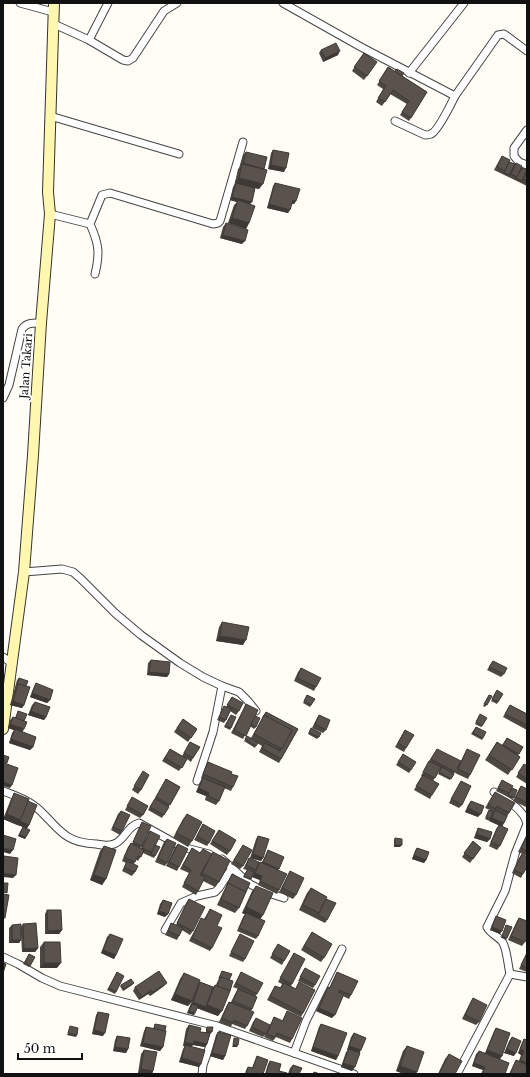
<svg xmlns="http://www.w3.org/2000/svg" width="530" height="1077" font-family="'Libre Baskerville',serif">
	<rect width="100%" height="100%" fill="#fffdf5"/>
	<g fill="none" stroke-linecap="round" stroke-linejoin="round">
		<!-- street casing -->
		<g stroke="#444" stroke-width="9">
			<g id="street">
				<path d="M20 3 53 12"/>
				<path d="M283 3 361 47 455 96 498 35 504 34 527 51"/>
				<path d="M54 24 89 40 123 60 128 61 133 58 164 11 177 3"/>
				<path d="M89 40 108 3"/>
				<path d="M409 73 464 3"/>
				<path d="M50 116 179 154"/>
				<path d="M395 121 425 135C427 135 429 135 431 134 438 131 451 104 455 96"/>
				<path d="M527 130 514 148V156L519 162 527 165"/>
				<path d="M50 214 90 224 102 195 110 193 213 224 218 223 220 221 243 142"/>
				<path d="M90 224C99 244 100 253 95 274"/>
				<path d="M3 398 9 385 22 329C27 322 34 323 41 323"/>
				<path d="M24 572 62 569 73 572 80 578 115 613 141 635 180 663 203 677 222 686 239 692 248 701 256 711"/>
				<path d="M3 657 12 663"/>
				<path d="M197 781 213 732 222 686"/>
				<path d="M3 791C14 795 26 799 36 807 58 826 62 843 96 844 101 845 109 846 114 844 125 840 127 826 139 823L182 847 209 854"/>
				<path d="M494 792C506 800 524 809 527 824L515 854 505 891 487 927C491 935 499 936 503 943 507 950 508 966 510 974"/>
				<path d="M222 859 250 884 265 892 284 898"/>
				<path d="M165 930 181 903 197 896 215 892 219 888 232 868"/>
				<path d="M3 957 18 964 42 978 60 986 217 1026 354 1074"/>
				<path d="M294 1053 306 1021 342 949"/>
				<path d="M202 1074 203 1065 217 1026"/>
				<path d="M457 1074 510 974 527 977"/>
			</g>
		</g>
		<!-- secondary casing -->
		<g stroke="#333" stroke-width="12">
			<path id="secondary" d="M3 729 24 572 33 455 41 323 50 214 48 192 54 3"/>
		</g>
		<!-- street -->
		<use href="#street" stroke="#fff" stroke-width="7"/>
		<!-- secondary -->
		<use href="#secondary" stroke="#fff6b0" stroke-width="10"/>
	</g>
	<!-- wall -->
	<g fill="#4d4742">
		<path d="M321 50 338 55 323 62 319 53Z"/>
		<path d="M364 53 377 62 364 80 352 71Z"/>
		<path d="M388 67 427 92 409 121 400 115 407 104 390 94 382 106 376 102 383 89 377 85Z"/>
		<path d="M273 150 284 172 268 169 271 153Z"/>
		<path d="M246 152 264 169 259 189 255 188 250 204 249 223 246 229 228 223 234 205 237 202 230 200 233 187 236 183H235L238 169 240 167 243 155Z"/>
		<path d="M502 156 509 162 527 170V186L494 170 500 159Z"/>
		<path d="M275 183 296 201 294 204H292L288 213 267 208 273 186Z"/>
		<path d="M226 223 242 244 220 238 223 227Z"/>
		<path d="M222 622 243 645 216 641 219 627Z"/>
		<path d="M151 660 169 674 167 677 147 675 148 663Z"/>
		<path d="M493 661 504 674 501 677 487 670Z"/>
		<path d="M301 668 316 687 314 691 294 681 298 672Z"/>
		<path d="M19 678 26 686 24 705 22 708 10 705 17 680Z"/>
		<path d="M36 683 50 700 47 703 30 697 34 687Z"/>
		<path d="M496 692 498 702 497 704 491 701Z"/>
		<path d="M307 695 315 699 310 707 303 703Z"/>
		<path d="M489 695 492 696 485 707 483 706Z"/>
		<path d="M232 697 239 711 236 715 230 711 226 720 224 723 217 720 224 706 226 707Z"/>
		<path d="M35 702 46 717 44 720 28 715 32 705Z"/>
		<path d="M246 704 255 716 256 727 254 729 250 726 243 739 231 733 244 708Z"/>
		<path d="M510 705 527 714V730L503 717Z"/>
		<path d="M18 711 24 721 22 732 33 747 30 750 9 743 12 733 14 730 8 728 10 720 13 717 15 718Z"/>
		<path d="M266 712 298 729 279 763 259 752 262 746 257 743 255 748 244 741 247 736 251 738Z"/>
		<path d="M231 715V728L230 730 224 727Z"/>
		<path d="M319 715 326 730 323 733 312 728 317 718Z"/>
		<path d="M479 716 482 726 481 727 475 724Z"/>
		<path d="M183 719 197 729 188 742 174 732Z"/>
		<path d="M476 727 483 738 482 740 471 734Z"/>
		<path d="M311 728 319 737 317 739 308 734Z"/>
		<path d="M405 730 406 748 404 752 395 747Z"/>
		<path d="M507 738 523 747 518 755 520 757 508 775 485 760 497 742 502 745Z"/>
		<path d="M190 742 193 758 191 762 187 759 179 771 162 761 170 749 182 756Z"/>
		<path d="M437 749 455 772 450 780 438 774 441 769H440L433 781 432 795 430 799 414 790 422 776H421L427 764Z"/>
		<path d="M467 749 470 775 468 779 455 773Z"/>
		<path d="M403 754 411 770 409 773 396 765Z"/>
		<path d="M208 762 231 774 233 787 231 791 224 788 219 801 216 805 205 800 206 796 196 792 200 782 203 779 201 778 206 765Z"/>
		<path d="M524 764 527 766V784L516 777Z"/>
		<path d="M143 771 141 790 138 794 132 790Z"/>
		<path d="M166 779 180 787 162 818 148 810 163 784Z"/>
		<path d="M502 780 512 788 514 798 512 799 496 791Z"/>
		<path d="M461 781 462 805 459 808 449 803Z"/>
		<path d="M521 786 527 789V788L526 807 513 801 519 789Z"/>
		<path d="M495 792 509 813 502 826 500 846 497 850 489 846 496 829 499 825 485 819 488 812 489 810H490L485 808Z"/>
		<path d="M14 793 28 801 29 825 27 828 26 837 25 839 18 836 23 827 3 819 11 799Z"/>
		<path d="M132 797 143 815 140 818 125 810Z"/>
		<path d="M471 801 478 817 465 812 468 805Z"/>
		<path d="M121 811 122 831 120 835 111 830 118 814Z"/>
		<path d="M187 814 192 841 188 847 173 838 183 819Z"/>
		<path d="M142 822V846L140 848H141L148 835 150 831 155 845V856L154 858 143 853 138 861 136 859 134 864 135 872 132 876 122 871 126 863 122 861 128 847 131 843 132 844 140 826Z"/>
		<path d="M203 824 209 843 207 846 194 840Z"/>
		<path d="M478 828 490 839 487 842 474 838 476 832Z"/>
		<path d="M217 833 230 851 227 855 210 844Z"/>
		<path d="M527 834V856L518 852Z"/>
		<path d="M258 836 263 858 261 861 250 858 256 839Z"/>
		<path d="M395 838 400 847H394V840Z"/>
		<path d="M167 839V863L165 866 155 862 164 842Z"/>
		<path d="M473 841 481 848 470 863 462 857Z"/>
		<path d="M178 844 179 867 177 871 166 866 175 847Z"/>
		<path d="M243 845V866L240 869 231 864Z"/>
		<path d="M104 846 106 879 102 885 90 880 100 851Z"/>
		<path d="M192 848 200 853 203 849 219 882 215 887 203 881 196 895 182 887 189 873 180 869Z"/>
		<path d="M417 848 426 860 424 863 412 859 415 851Z"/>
		<path d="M268 850 279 869 278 870 279 890 277 894 258 885 260 880 252 877 258 865 260 862H262Z"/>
		<path d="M522 854 523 874 521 878 512 873 519 858Z"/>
		<path d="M249 858 256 870 250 880 243 877 247 870 243 869Z"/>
		<path d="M290 871 296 895 293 899 279 892 288 875Z"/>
		<path d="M232 874 246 892 239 908 235 913 217 905 230 878Z"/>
		<path d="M256 886 260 919 258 936 256 939 237 931 243 917 245 914 242 913 252 891Z"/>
		<path d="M311 888 326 899 327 920 325 923 299 910 307 893Z"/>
		<path d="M189 899 193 931 190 935 182 930 177 940 165 935 171 923 176 925 186 903Z"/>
		<path d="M163 900 165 917 157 914 160 904Z"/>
		<path d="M210 909 217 926 212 948 210 951 189 941 199 922 201 918 204 919Z"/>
		<path d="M47 910 62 930 59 934H45V914Z"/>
		<path d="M496 916 500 934 490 930 494 920Z"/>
		<path d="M519 918 525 942 522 946 508 940 517 921Z"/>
		<path d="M23 924 38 948 35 952H22L21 934V940L19 943H9V928L12 925 21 927Z"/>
		<path d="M312 932 324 958 321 962 301 950Z"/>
		<path d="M110 934 116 955 114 959 101 953 107 937Z"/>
		<path d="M240 934 245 959 243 962 229 956Z"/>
		<path d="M44 942 57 968H40V947Z"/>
		<path d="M278 944 284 961 282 965 270 958Z"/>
		<path d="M527 952V972L519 969Z"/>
		<path d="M294 953 292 984 291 986 295 989 299 982 303 1013 301 1017 267 1000 275 986 280 988 282 984 278 982Z"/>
		<path d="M29 954 35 957 29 967 23 964Z"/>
		<path d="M305 968 315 985 313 988 298 981Z"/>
		<path d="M222 971 229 980 218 1016 197 1008 194 1015 187 1013 198 985 200 982 213 987 215 985H216Z"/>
		<path d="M117 972 116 992 115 994 107 990Z"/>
		<path d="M241 972 257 994 255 997 252 1009 251 1011 247 1026 245 1029 232 1024 231 1027 219 1022 227 1005 229 1002H231L236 992 238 989 233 987Z"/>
		<path d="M337 972 351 995 349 999 343 996 332 1018 316 1011 325 991 328 987 329 988Z"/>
		<path d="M184 973 192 1001 188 1006 171 1000 180 979Z"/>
		<path d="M121 985H132L123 991 120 986Z"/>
		<path d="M164 986 150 996 148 994 139 1000 133 991 135 987Z"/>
		<path d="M473 998 479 1022 476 1025 462 1019 471 1001Z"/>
		<path d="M287 1011 292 1039 290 1043 276 1037 273 1041 264 1037 274 1017 282 1021Z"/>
		<path d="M98 1012 103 1036 92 1034 96 1015Z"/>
		<path d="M256 1018 266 1034 263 1037 249 1031 253 1022Z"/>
		<path d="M155 1024 165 1031 163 1047 160 1051 140 1046 144 1031 146 1027 153 1029Z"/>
		<path d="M321 1024 338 1056 336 1060 311 1051 319 1027Z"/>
		<path d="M189 1025 200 1032 206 1033V1029L207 1027 211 1033H210L205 1047 193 1045 191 1047 201 1064 199 1067 179 1062 183 1049 185 1046H183L186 1029Z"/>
		<path d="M496 1028 502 1056 500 1059 505 1074H481L483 1070 472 1066 476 1054 479 1051 485 1053 494 1031Z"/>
		<path d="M218 1032 225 1056 223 1060 210 1056 216 1035Z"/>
		<path d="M354 1033 359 1053 352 1071 341 1067 346 1052 348 1050H347L351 1037Z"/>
		<path d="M117 1036 128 1049 126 1053 113 1051 115 1040Z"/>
		<path d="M512 1037 514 1056 504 1053 509 1041Z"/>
		<path d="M524 1039 527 1074H509L516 1060 519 1061 521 1055 518 1053 522 1043Z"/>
		<path d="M407 1046 417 1072 415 1074H404L396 1071 403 1051Z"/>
		<path d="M144 1050 153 1071 152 1074H145L138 1073 141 1054Z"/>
		<path d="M449 1054 455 1074H438L445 1059Z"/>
		<path d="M257 1056 263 1074H245L246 1070 248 1067 252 1068 255 1060Z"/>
		<path d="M270 1061 279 1071 287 1074H265L268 1064Z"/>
		<path d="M293 1065 299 1074H288L290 1068Z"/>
	</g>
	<!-- shaded-wall -->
	<g fill="#3f3936">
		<path d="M340 51 338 55 323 62 325 58Z"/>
		<path d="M271 165 286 168 284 172 268 169Z"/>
		<path d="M239 178 263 184 259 189 235 183Z"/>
		<path d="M232 197 252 202 249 205 238 200 237 202 230 200Z"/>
		<path d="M293 200 296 201 294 204 290 203Z"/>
		<path d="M269 204 290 210 288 213 267 208Z"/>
		<path d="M232 218 249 223 246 229 228 223Z"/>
		<path d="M223 235 245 241 242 244 220 238Z"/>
		<path d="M220 636 246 640 243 645 216 641Z"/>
		<path d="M149 672 169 674 167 677 147 675Z"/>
		<path d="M32 693 50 700 47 703 30 697Z"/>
		<path d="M13 701 24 705 22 708 10 705Z"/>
		<path d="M31 711 46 717 44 720 28 715Z"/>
		<path d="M10 724 24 729 22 733 8 728Z"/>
		<path d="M11 739 33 747 30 750 9 743Z"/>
		<path d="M3 782 12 785 10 788 3 786Z"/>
		<path d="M199 788 209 793 206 796 196 792Z"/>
		<path d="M468 808 481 814 478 817 465 812Z"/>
		<path d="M7 814 21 820 17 825 3 819Z"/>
		<path d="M492 818 504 823 502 827 489 821Z"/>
		<path d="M20 821 29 825 27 828 17 825Z"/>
		<path d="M477 834 490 839 487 842 474 838Z"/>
		<path d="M19 835 26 837 25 839 18 836Z"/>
		<path d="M395 845H402L400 847H394Z"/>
		<path d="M3 848 13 850 10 854 3 852Z"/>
		<path d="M253 854 263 858 261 861 250 858Z"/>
		<path d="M414 855 426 860 424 863 412 859Z"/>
		<path d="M3 873 16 875 13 878 3 877Z"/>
		<path d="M255 873 262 876 260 880 252 877Z"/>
		<path d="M94 875 106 879 102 885 90 880Z"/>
		<path d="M246 907 263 915 260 920 242 913Z"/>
		<path d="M159 911 168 914 165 917 157 914Z"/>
		<path d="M492 927 502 931 500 934 490 930Z"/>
		<path d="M62 930 59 934H45L48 931Z"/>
		<path d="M502 936 507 938 506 940 500 937Z"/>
		<path d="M12 940H21L19 943H9Z"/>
		<path d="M38 948 35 952H22L24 949Z"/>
		<path d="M103 950 116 955 114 959 101 953Z"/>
		<path d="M44 963H61L57 968H40Z"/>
		<path d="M134 983 132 985 123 991 124 989Z"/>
		<path d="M167 983 164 986 150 996 153 992Z"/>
		<path d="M151 990 148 994 139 1000 142 997Z"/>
		<path d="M175 994 192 1001 188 1006 171 1000Z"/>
		<path d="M193 1002 206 1007 207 1005 222 1011 218 1016 191 1006Z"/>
		<path d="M319 1008 335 1015 332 1018 316 1011Z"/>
		<path d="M189 1011 195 1013 194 1015 187 1013Z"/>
		<path d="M94 1030 105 1033 103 1036 92 1034Z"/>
		<path d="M207 1031 212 1032 211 1033H206Z"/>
		<path d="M68 1033 77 1035 76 1037 67 1035Z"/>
		<path d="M194 1041 207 1044 205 1047 193 1045 191 1047 183 1046 185 1042Z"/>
		<path d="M143 1043 163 1047 160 1051 140 1046Z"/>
		<path d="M233 1045H238L237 1047H232Z"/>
		<path d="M349 1046 361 1050 359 1054 347 1050Z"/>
		<path d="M115 1047 128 1049 126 1053 113 1051Z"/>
		<path d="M313 1047 338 1056 336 1060 311 1051Z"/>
		<path d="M507 1049 516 1053 514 1056 504 1053Z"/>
		<path d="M520 1049 524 1051 521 1055 518 1053Z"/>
		<path d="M487 1050 502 1056 499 1060 485 1054Z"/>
		<path d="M212 1053 225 1056 223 1060 210 1056Z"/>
		<path d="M182 1058 201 1064 199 1067 179 1062Z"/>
		<path d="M520 1060 527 1063V1067L518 1063Z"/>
		<path d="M343 1063 355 1067 352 1071 341 1067Z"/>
		<path d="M474 1063 485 1067 483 1070 472 1066Z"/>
		<path d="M400 1066 417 1072 415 1074H404L396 1071Z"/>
		<path d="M141 1069 153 1071 152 1074H145L138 1073Z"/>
	</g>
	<!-- building -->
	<g fill="#5a524d" stroke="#3f3936">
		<path d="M336 43 340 51 325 58 321 50Z"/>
		<path d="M364 53 377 62 367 76 354 67Z"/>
		<path d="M388 67 427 92 411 118 402 112 409 101 393 90 385 102 378 98 386 86 379 81Z"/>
		<path d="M397 69 404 73 402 76 395 71Z"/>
		<path d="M273 150 289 153 286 168 271 165Z"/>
		<path d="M246 152 267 157 264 169 243 163Z"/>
		<path d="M502 156 510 160 505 171 497 167Z"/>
		<path d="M509 162 515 164 509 175 504 173Z"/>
		<path d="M516 163 522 166 517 177 511 174Z"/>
		<path d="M242 164 267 170 263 184 239 178Z"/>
		<path d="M522 168 527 170 522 181 516 178Z"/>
		<path d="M527 171V181L523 179Z"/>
		<path d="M236 183 255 188 252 202 232 197Z"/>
		<path d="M275 183 300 189 296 201 293 200 290 210 269 204Z"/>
		<path d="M238 200 255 206 249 223 232 218Z"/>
		<path d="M226 223 248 230 245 241 223 235Z"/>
		<path d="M222 622 249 627 246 640 220 636Z"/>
		<path d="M151 660 170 662 169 674 149 672Z"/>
		<path d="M493 661 507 668 504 674 489 667Z"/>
		<path d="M301 668 321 678 316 687 297 678Z"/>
		<path d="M19 678 28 681 26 686 18 684 17 685Z"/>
		<path d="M36 683 53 690 50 700 32 693Z"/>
		<path d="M18 684 30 687 24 705 13 701Z"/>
		<path d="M497 690 503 694 498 702 492 699Z"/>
		<path d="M307 695 315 699 311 705 304 701Z"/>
		<path d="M489 695 492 696 487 705 484 704Z"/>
		<path d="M232 697 243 703 239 711 227 705Z"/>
		<path d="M35 702 50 707 46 717 31 711Z"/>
		<path d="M246 704 258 710 246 736 234 730Z"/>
		<path d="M510 705 527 714V725L505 714Z"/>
		<path d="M224 706 231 709 226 720 219 717Z"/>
		<path d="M18 711 27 714 24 721 16 718Z"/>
		<path d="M266 712 298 729 281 759 262 748 265 743 280 751 292 730 264 715 263 717Z"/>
		<path d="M480 714 487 718 482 726 476 722Z"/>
		<path d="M231 715 236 717 231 728 225 726Z"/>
		<path d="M264 715 292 730 282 749 254 734Z"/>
		<path d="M319 715 330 720 326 730 315 724Z"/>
		<path d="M255 716 260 718 256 727 251 725Z"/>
		<path d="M13 717 27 722 24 729 10 724Z"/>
		<path d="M183 719 197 729 191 738 177 728Z"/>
		<path d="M476 727 486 732 483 738 473 733Z"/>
		<path d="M311 728 321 733 319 737 309 733Z"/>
		<path d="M15 729 36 737 33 747 11 739Z"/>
		<path d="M405 730 414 735 406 748 398 743Z"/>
		<path d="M247 736 258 743 256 746 245 739Z"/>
		<path d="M507 738 523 747 519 754 503 745Z"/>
		<path d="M190 742 200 747 193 758 184 753Z"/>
		<path d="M497 742 520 757 512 770 489 755Z"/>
		<path d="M170 749 187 759 182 768 165 758Z"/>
		<path d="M437 749 461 761 455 772 431 759Z"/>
		<path d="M467 749 480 755 470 775 458 769Z"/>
		<path d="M403 754 416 762 411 770 398 762Z"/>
		<path d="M3 755 9 757 7 763 3 762Z"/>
		<path d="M429 761 441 767 435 778 423 772Z"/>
		<path d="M208 762 232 772 231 774 238 776 233 787 203 774Z"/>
		<path d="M4 763 18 768 12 785 3 782V766Z"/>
		<path d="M524 764 527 766V779L518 773Z"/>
		<path d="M442 767 454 774 451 779 439 772Z"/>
		<path d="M143 771 149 775 141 790 134 786Z"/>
		<path d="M423 775 439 784 432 795 416 786Z"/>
		<path d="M203 778 225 787 219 801 208 796 209 793 199 788Z"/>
		<path d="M166 779 180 787 170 805 156 797Z"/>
		<path d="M502 780 513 786 509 793 498 788Z"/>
		<path d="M461 781 471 786 462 805 451 799Z"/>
		<path d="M521 786 527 789V803L516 797Z"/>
		<path d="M512 788 517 790 514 798 508 795Z"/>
		<path d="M495 792 515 803 509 813 497 806 495 809 488 804Z"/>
		<path d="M14 793 29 799 21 820 7 814Z"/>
		<path d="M132 797 148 806 143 815 127 806Z"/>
		<path d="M155 799 169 807 164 815 150 807Z"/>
		<path d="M28 801 37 805 29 825 20 821Z"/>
		<path d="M471 801 484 806 481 814 468 808Z"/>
		<path d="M489 810 493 812 490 819 486 817Z"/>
		<path d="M495 810 507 816 504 823 492 818Z"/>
		<path d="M121 811 130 815 122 831 113 827Z"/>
		<path d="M187 814 202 822 192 841 176 833Z"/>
		<path d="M142 822 151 826 142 846 133 842Z"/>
		<path d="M203 824 215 831 209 843 197 836Z"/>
		<path d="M499 825 508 829 500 846 491 842Z"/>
		<path d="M23 827 30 830 26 837 19 835Z"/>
		<path d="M478 828 492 832 490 839 477 834Z"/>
		<path d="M219 830 236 840 230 851 212 841Z"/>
		<path d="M150 831 160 836 152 852 142 848Z"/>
		<path d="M3 835 16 839 13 850 3 848Z"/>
		<path d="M258 836 269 839 263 858 253 854Z"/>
		<path d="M527 836V851L521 848Z"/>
		<path d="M395 838 402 839V845H395Z"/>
		<path d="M167 839 176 843 167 863 158 858Z"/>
		<path d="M473 841 481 848 473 859 464 853Z"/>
		<path d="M131 843 144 850 141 857 138 856 135 862 124 857Z"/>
		<path d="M178 844 188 849 179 867 169 862Z"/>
		<path d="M155 845 160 847 155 856 151 854Z"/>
		<path d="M243 845 252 850 243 866 234 860Z"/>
		<path d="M104 846 116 850 106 879 94 875Z"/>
		<path d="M192 848 200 853 203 849 212 854 200 875 205 877 198 891 184 883 191 870 183 865Z"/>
		<path d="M417 848 429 852 426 860 414 855Z"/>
		<path d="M268 850 284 857 279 869 263 862Z"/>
		<path d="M213 852 230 861 219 882 202 873Z"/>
		<path d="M522 854 527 857V867L523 874 514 870Z"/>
		<path d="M4 856 18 858 16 875 3 873Z"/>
		<path d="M249 858 259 862 256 870 246 865Z"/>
		<path d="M127 861 138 866 135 872 124 868Z"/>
		<path d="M260 862 287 874 279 890 260 881 262 876 255 873Z"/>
		<path d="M248 869 254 872 251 879 244 876Z"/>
		<path d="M290 871 304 878 296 895 282 888Z"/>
		<path d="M232 874 250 883 246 892 228 883 227 885Z"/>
		<path d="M3 883H8L7 893 3 892Z"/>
		<path d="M228 883 246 892 239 908 221 899Z"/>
		<path d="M256 886 273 893 263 915 246 907Z"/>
		<path d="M311 888 327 897 319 913 303 905Z"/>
		<path d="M3 894 9 895 5 918H3Z"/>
		<path d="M189 899 205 907 193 931 177 923Z"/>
		<path d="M326 899 336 903 327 920 318 915Z"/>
		<path d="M163 900 172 903 168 914 159 911Z"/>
		<path d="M210 909 222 915 217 926 222 928 212 948 192 938 201 918 205 920Z"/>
		<path d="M47 910H61L62 930 48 931Z"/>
		<path d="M246 913 265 921 258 936 239 928Z"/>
		<path d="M496 916 506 920 502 931 492 927Z"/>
		<path d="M519 918 527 921V937L525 942 511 936Z"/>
		<path d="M36 923 38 948 24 949 23 924Z"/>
		<path d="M171 923 183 928 179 936 168 931Z"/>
		<path d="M21 924V940H12V925Z"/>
		<path d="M506 925 512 927 507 938 502 936Z"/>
		<path d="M312 932 332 944 324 958 304 946Z"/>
		<path d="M110 934 123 939 116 955 103 950Z"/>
		<path d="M240 934 254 941 245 959 231 952Z"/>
		<path d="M44 942H60L61 963H44Z"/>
		<path d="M278 944 290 951 284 961 272 954Z"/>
		<path d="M294 953 305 959 292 984 280 978Z"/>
		<path d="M527 953V968L521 965Z"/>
		<path d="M29 954 35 957 30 966 25 962Z"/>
		<path d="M3 963 6 964 3 973Z"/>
		<path d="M305 968 320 976 315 985 300 977Z"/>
		<path d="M159 971 167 983 153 992 151 990 142 997 135 987Z"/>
		<path d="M222 971 232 974 229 980 221 977 219 978Z"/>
		<path d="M117 972 124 976 116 992 109 988Z"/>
		<path d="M241 972 263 983 257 994 236 983Z"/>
		<path d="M337 972 358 981 351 995 339 990 338 992 344 994 335 1015 319 1008 328 987 330 988Z"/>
		<path d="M184 973 200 980 192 1001 175 994Z"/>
		<path d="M221 977 233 981 230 991 217 986Z"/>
		<path d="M131 979 134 983 124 989 121 985Z"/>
		<path d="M200 982 213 987 206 1007 193 1002Z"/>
		<path d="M299 982 315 990 303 1013 270 996 275 986 281 988 284 983 296 989Z"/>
		<path d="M215 985 230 991 222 1011 207 1005Z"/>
		<path d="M238 989 257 997 252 1009 233 1001Z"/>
		<path d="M473 998 487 1005 479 1022 465 1015Z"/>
		<path d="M229 1002 254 1012 247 1026 234 1020 233 1023 222 1018Z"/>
		<path d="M192 1004 198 1006 195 1013 189 1011Z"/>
		<path d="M287 1011 302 1018 292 1039 277 1033 275 1037 267 1034 274 1017 283 1021Z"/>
		<path d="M98 1012 109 1014 105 1033 94 1030Z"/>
		<path d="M256 1018 270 1025 266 1034 252 1027Z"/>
		<path d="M155 1024 166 1026 165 1031 154 1029Z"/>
		<path d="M321 1024 347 1033 338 1056 313 1047Z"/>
		<path d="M189 1025 201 1028 200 1032 210 1033 207 1044 194 1041 193 1044 185 1042Z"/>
		<path d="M70 1026 78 1028 77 1035 68 1033Z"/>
		<path d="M146 1027 166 1031 163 1047 143 1043Z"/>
		<path d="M207 1027H213L212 1032 207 1031Z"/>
		<path d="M496 1028 510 1033 502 1056 487 1050Z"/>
		<path d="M218 1032 231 1035 225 1056 212 1053Z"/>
		<path d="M354 1033 366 1038 361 1050 349 1046Z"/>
		<path d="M117 1036 130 1038 128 1049 115 1047Z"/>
		<path d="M512 1037 521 1041 516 1053 507 1049Z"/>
		<path d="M234 1038 239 1039 238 1045H233Z"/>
		<path d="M524 1039 527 1040V1063L520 1060 524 1051 520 1049Z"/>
		<path d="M185 1045 205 1050 201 1064 182 1058Z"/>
		<path d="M407 1046 424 1052 417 1072 400 1066Z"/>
		<path d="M349 1049 360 1053 355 1067 343 1063Z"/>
		<path d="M144 1050 157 1052 153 1071 141 1069Z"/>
		<path d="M479 1051 509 1063 505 1074H482L485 1067 474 1063Z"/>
		<path d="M449 1054 462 1061 455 1074H439Z"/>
		<path d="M257 1056 268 1060 263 1074H246L248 1067 253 1068Z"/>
		<path d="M516 1060 527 1065V1074H510Z"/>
		<path d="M270 1061 281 1064 279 1071 287 1073V1074H266Z"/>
		<path d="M293 1065 302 1068 299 1074H290Z"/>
		<path d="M314 1072 320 1074H313Z"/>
	</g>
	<g text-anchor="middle" stroke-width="4" stroke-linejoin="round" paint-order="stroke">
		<!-- street labels -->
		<g font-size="11" fill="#111" stroke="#fff">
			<text transform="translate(26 366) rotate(-86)" y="4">Jalan Takari</text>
		</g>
	</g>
	<!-- border -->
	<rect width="530" height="1077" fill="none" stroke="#111111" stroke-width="8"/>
	<!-- scale -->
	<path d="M18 1053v6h64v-6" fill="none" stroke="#111111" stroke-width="2"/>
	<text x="24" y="1053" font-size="12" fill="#111111" stroke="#ffffff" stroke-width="3" paint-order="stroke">50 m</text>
</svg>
